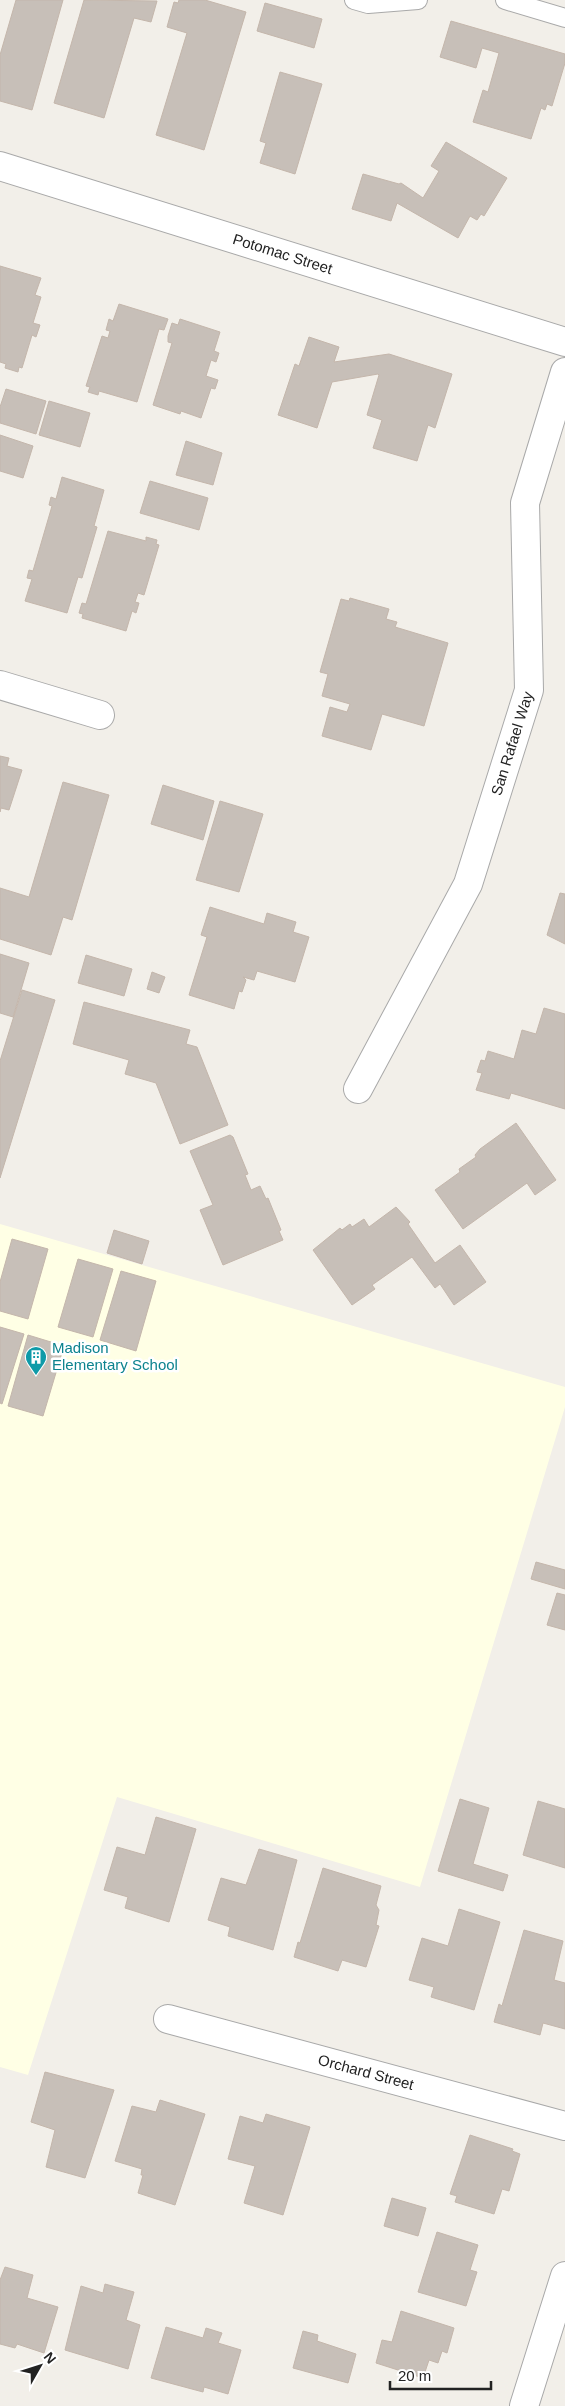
<svg xmlns="http://www.w3.org/2000/svg" width="565" height="2406" font-family="Arial,sans-serif">
	<rect width="100%" height="100%" fill="#f2efe9"/>
	<!-- education -->
	<path fill="#ffffe5" d="M0 1224 565 1387V1407L420 1887 117 1797 28 2075 0 2067Z"/>
	<!-- building -->
	<g fill="#c7bfb8" stroke="#c4b6ab">
		<path d="M16 0H63L32 110 0 101V55Z"/>
		<path d="M84 0 157 1 151 22 134 18 104 118 54 103Z"/>
		<path d="M179 0H205L246 12 204 150 156 135 187 33 167 27 174 2 178 3Z"/>
		<path d="M265 3 322 19 314 48 257 31Z"/>
		<path d="M451 21 565 54V63L552 106 547 104 545 110 541 108 531 139 473 122 483 90 488 92 499 53 482 48 476 68 440 57Z"/>
		<path d="M280 72 322 84 295 174 260 163 266 143 260 141Z"/>
		<path d="M446 142 507 178 484 216 481 214 477 220 470 216 458 238 397 203 391 221 352 209 363 174 399 184 401 183 423 198 439 171 431 166Z"/>
		<path d="M0 266 41 278 35 295 41 297 33 323 40 325 36 337 32 335 22 368 19 367 18 372 5 368 6 364 0 362Z"/>
		<path d="M119 304 168 319 164 330 159 329 137 402 99 391 98 395 88 392 90 387 86 386 102 336 108 338 110 331 106 330 109 319 113 321Z"/>
		<path d="M180 319 220 332 214 351 219 353 216 362 211 360 206 376 218 380 215 389 211 388 201 418 181 411 180 414 153 405 172 343 168 342V336L172 323 178 325Z"/>
		<path d="M309 337 339 347 334 362 389 354 452 374 435 428 428 425 417 461 373 448 382 420 367 415 379 375 378 374 332 382 317 428 278 415 295 364 299 366Z"/>
		<path d="M6 389 46 401 36 434 0 423V407Z"/>
		<path d="M49 401 90 413 80 447 39 435Z"/>
		<path d="M0 435 33 446 23 478 0 471Z"/>
		<path d="M186 441 222 453 213 485 176 475Z"/>
		<path d="M62 477 104 490 94 526 97 527 82 578 78 577 67 613 25 601 32 579 27 578 29 570 33 571 52 506 49 505 51 497 56 499Z"/>
		<path d="M150 481 208 498 199 530 140 513Z"/>
		<path d="M108 531 146 541V537L157 540 156 544 159 545 144 595 138 593 135 602 139 603 136 613 132 611 126 631 82 618 83 614 79 613 82 603 86 604Z"/>
		<path d="M350 598 389 609 386 619 397 622 395 627 448 643 424 726 382 714 371 750 322 736 330 707 347 712 350 704 322 696 328 674 320 672 341 599 349 601Z"/>
		<path d="M0 756 9 758 7 766 22 770 9 810 1 808 0 812Z"/>
		<path d="M63 782 109 795 72 920 63 917 51 955 0 939V888L29 897Z"/>
		<path d="M163 785 214 801 203 840 151 824Z"/>
		<path d="M220 801 263 814 239 892 196 880Z"/>
		<path d="M560 893 565 894V944L547 935Z"/>
		<path d="M210 907 264 924 267 913 296 922 293 932 309 937 295 982 257 971 254 980 243 977 246 980 242 992 239 991 234 1009 189 995 207 937 201 935Z"/>
		<path d="M0 954 29 963 13 1017 0 1013Z"/>
		<path d="M86 955 132 969 124 996 78 983Z"/>
		<path d="M152 972 165 977 159 993 147 989Z"/>
		<path d="M22 990 55 1000 0 1178V1061Z"/>
		<path d="M84 1002 190 1030 186 1044 197 1047 228 1125 180 1144 156 1083 125 1074 129 1060 73 1044Z"/>
		<path d="M544 1008 565 1014V1109L511 1093 509 1099 476 1090 482 1073 477 1072 481 1060 485 1061 488 1051 514 1059 522 1030 536 1034Z"/>
		<path d="M516 1123 556 1180 535 1195 527 1183 463 1229 435 1190 460 1172 459 1169 476 1157 475 1155 480 1149Z"/>
		<path d="M230 1135 233 1137 248 1174 245 1175 251 1190 260 1186 266 1199 268 1198 281 1230 279 1231 283 1240 223 1265 200 1210 213 1205 190 1151Z"/>
		<path d="M396 1207 410 1222 408 1224 435 1263 460 1245 486 1282 454 1305 440 1284 435 1288 412 1257 372 1285 375 1289 352 1305 313 1250 340 1228 342 1230 350 1224 352 1227 364 1219 369 1227Z"/>
		<path d="M114 1230 149 1241 142 1264 107 1253Z"/>
		<path d="M12 1239 48 1249 28 1319 0 1311V1282Z"/>
		<path d="M78 1259 113 1269 93 1337 58 1327Z"/>
		<path d="M121 1271 156 1281 136 1351 100 1340Z"/>
		<path d="M0 1327 24 1334 2 1404 0 1403Z"/>
		<path d="M28 1335 64 1346 43 1416 8 1406Z"/>
		<path d="M536 1562 565 1570V1589L531 1579Z"/>
		<path d="M557 1593 565 1595V1630L547 1625Z"/>
		<path d="M460 1799 489 1808 473 1864 508 1875 503 1891 438 1871Z"/>
		<path d="M538 1801 565 1809V1868L523 1855Z"/>
		<path d="M156 1817 196 1829 169 1922 125 1908 128 1897 104 1890 117 1847 145 1855Z"/>
		<path d="M259 1849 297 1860 273 1950 228 1936 230 1927 208 1920 221 1878 246 1885Z"/>
		<path d="M323 1868 381 1886 376 1905 379 1910 376 1925 379 1926 366 1967 342 1960 338 1971 294 1957 298 1942 300 1943Z"/>
		<path d="M459 1909 500 1922 474 2010 431 1997 434 1987 409 1980 422 1938 448 1946Z"/>
		<path d="M524 1930 563 1941 554 1980 565 1983V2029L543 2023 540 2035 494 2022 499 2004 502 2006Z"/>
		<path d="M45 2072 114 2090 85 2178 46 2167 55 2130 31 2122Z"/>
		<path d="M160 2100 205 2114 175 2205 138 2193 143 2175H141L142 2169 115 2161 132 2106 156 2112Z"/>
		<path d="M266 2114 310 2127 283 2215 244 2203 255 2166 228 2159 240 2116 263 2123Z"/>
		<path d="M470 2135 513 2149 512 2151 520 2154 509 2191 502 2189 494 2214 455 2202 457 2196 450 2194Z"/>
		<path d="M392 2198 426 2208 418 2236 384 2226Z"/>
		<path d="M437 2232 478 2245 470 2270 477 2272 466 2306 418 2292Z"/>
		<path d="M5 2267 33 2275 27 2298 58 2307 44 2353 17 2344 15 2348 0 2344V2280Z"/>
		<path d="M105 2284 134 2292 126 2320 140 2325 128 2369 65 2350 81 2286 103 2293Z"/>
		<path d="M401 2311 454 2328 447 2353 442 2351 438 2363 429 2360 423 2378 376 2363 382 2340 392 2342Z"/>
		<path d="M166 2327 203 2338 206 2328 222 2333 218 2343 241 2350 228 2394 204 2387 203 2392 151 2378Z"/>
		<path d="M303 2331 318 2335 317 2341 356 2354 348 2383 293 2368Z"/>
	</g>
	<g fill="none" stroke-linecap="round" stroke-linejoin="round">
		<!-- service casing -->
		<g stroke="#a9a9a9" stroke-width="20">
			<g id="service">
				<path d="M354 0 368 4 418 0"/>
				<path d="M505 0 565 18"/>
			</g>
		</g>
		<!-- minor casing -->
		<g stroke="#a9a9a9" stroke-width="30">
			<g id="minor">
				<path id="s1" d="M0 166 565 342"/>
				<path d="M0 685 100 715"/>
				<path id="s2" d="M358 1089 468 884 529 690 525 503 565 372"/>
				<path id="s3" d="M168 2019 565 2126"/>
				<path d="M524 2406 565 2276"/>
			</g>
		</g>
		<!-- service -->
		<use href="#service" stroke="#fff" stroke-width="18"/>
		<!-- minor -->
		<use href="#minor" stroke="#fff" stroke-width="28"/>
	</g>
	<!-- icons -->
	<defs>
		<g id="building-pin" transform="scale(1.125)"><path d="M0 17L-7.5 6A9.5 9.5 0 1 1 7.5 6Z" fill="#0f9aa8" stroke="#fff"/><path d="M-4-6H4V6H1V3H-1V6H-4ZM-2.5-4.3h1.7v1.8h-1.7ZM.8-4.3h1.7v1.8H.8ZM-2.5-1h1.7V.8h-1.7ZM.8-1h1.7V.8H.8Z" fill="#fff"/></g>
	</defs>
	<g fill-rule="evenodd">
		<use href="#building-pin" x="36" y="1357"/>
	</g>
	<g text-anchor="middle" stroke-width="5" stroke-linejoin="round" paint-order="stroke">
		<!-- street labels -->
		<g font-size="15" fill="#222" stroke="#fff">
			<text dy="5" stroke="none"><textPath href="#s1" startOffset="296">Potomac Street</textPath></text>
			<text dy="5" stroke="none"><textPath href="#s2" startOffset="380">San Rafael Way</textPath></text>
			<text dy="5" stroke="none"><textPath href="#s3" startOffset="205">Orchard Street</textPath></text>
		</g>
		<!-- culture labels -->
		<g font-size="15" fill="#0d838f" stroke="#fff" text-anchor="start">
			<text x="52" y="1353">Madison<tspan x="52" dy="17">Elementary School</tspan></text>
		</g>
	</g>
	<!-- north arrow -->
	<g transform="translate(40 2366) rotate(51)" stroke="#ffffff" stroke-width="4" paint-order="stroke">
	<path d="M0-4L9 19L0 12L-9 19Z" fill="#222222"/>
	<text y="-8" font-size="14" font-weight="bold" text-anchor="middle" fill="#222222">N</text>
	</g>
	<!-- scale -->
	<path d="M390 2381v8h101v-8" fill="none" stroke="#222222" stroke-width="2.5"/>
	<text x="398" y="2381" font-size="15" fill="#222222" stroke="#ffffff" stroke-width="4" paint-order="stroke">20 m</text>
</svg>
